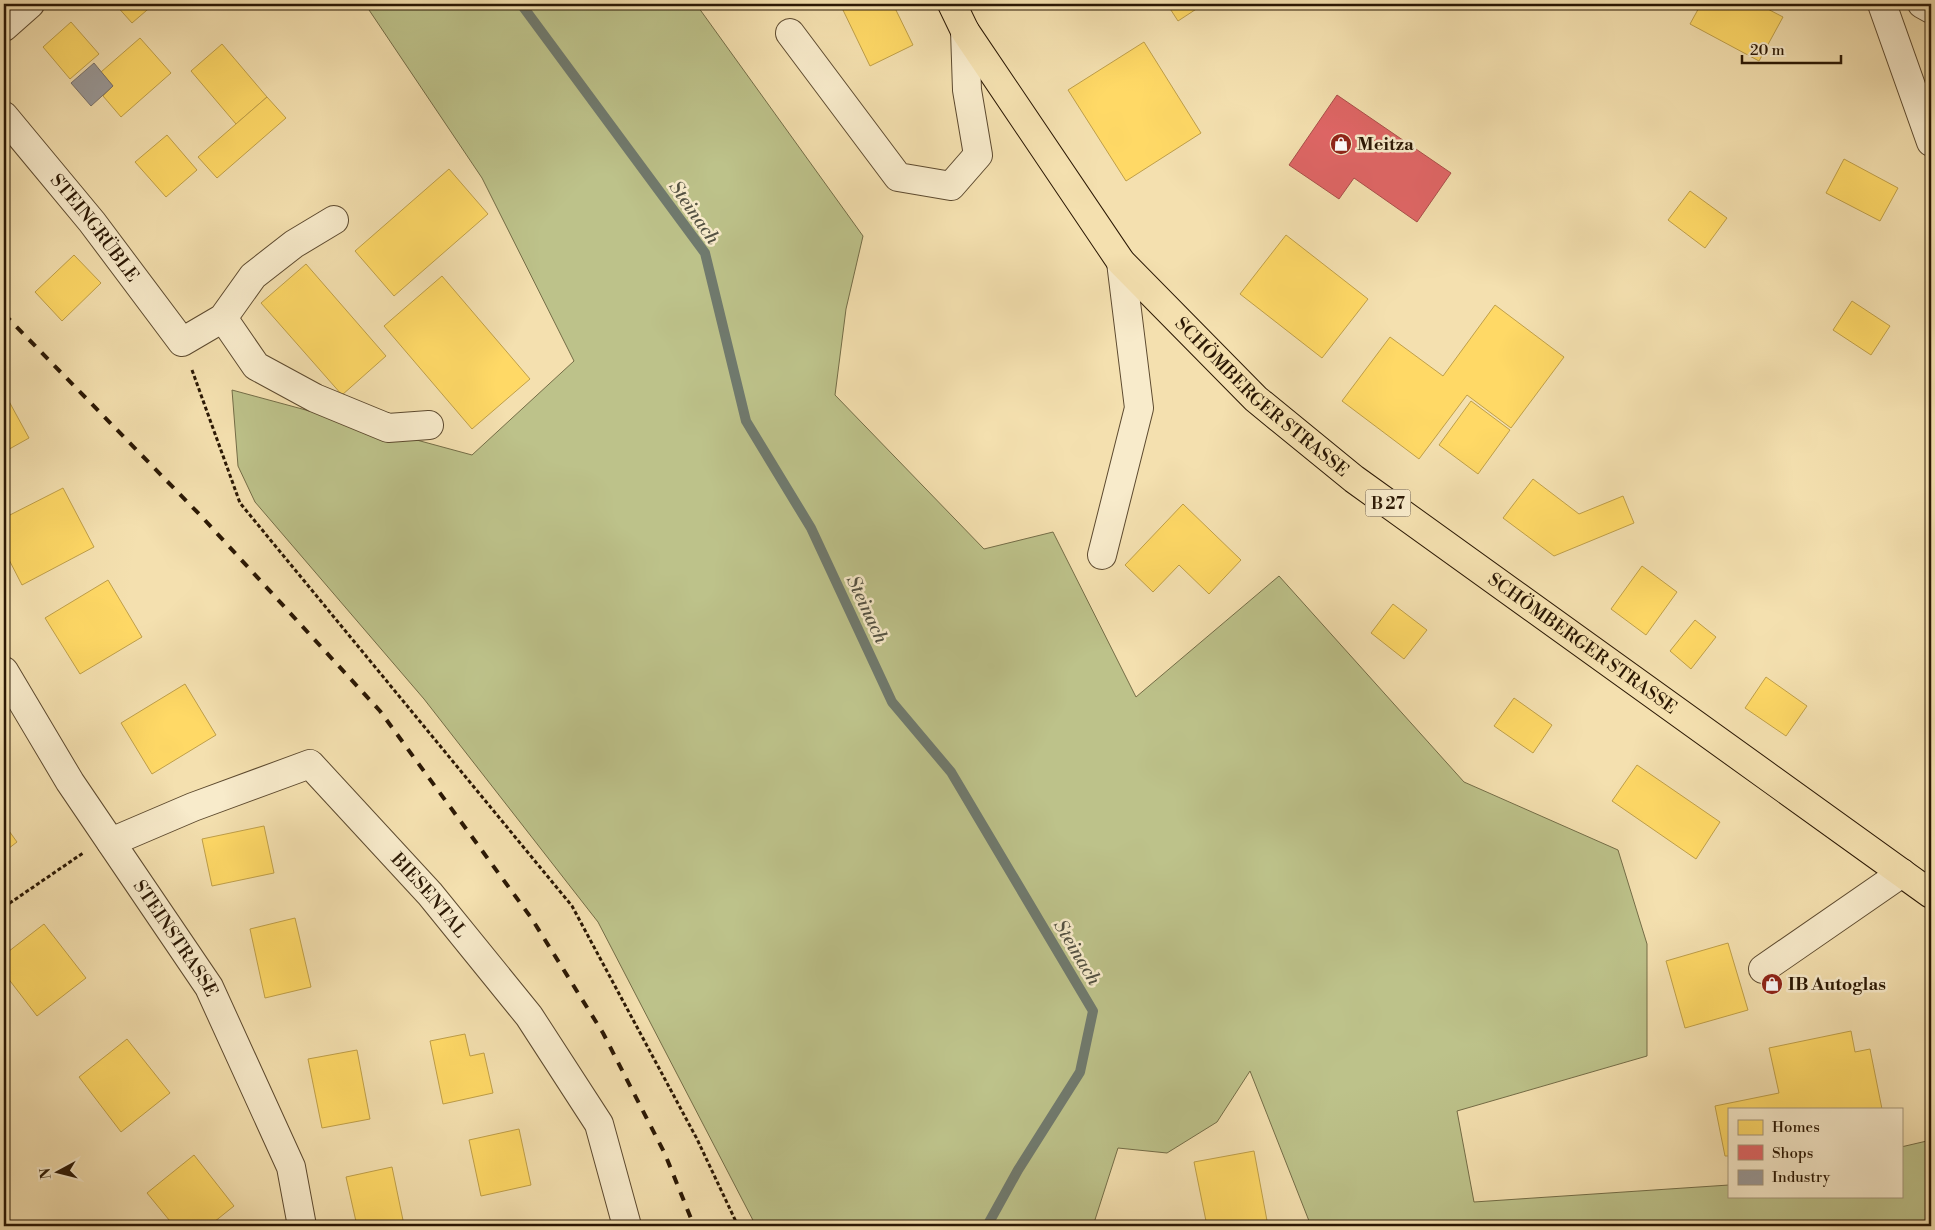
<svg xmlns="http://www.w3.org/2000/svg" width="1935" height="1230" font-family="'Libre Bodoni',serif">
	<rect width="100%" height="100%" fill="#f4e0af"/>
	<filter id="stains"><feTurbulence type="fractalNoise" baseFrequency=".004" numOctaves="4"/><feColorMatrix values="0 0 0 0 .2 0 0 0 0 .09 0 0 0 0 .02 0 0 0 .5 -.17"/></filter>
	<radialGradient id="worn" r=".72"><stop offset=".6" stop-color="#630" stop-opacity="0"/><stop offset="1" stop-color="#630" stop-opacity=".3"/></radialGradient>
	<!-- green -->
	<path fill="#bdc28a" stroke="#746d47" d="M365 4H696L863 236 846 309 835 395 984 549 1053 532 1136 697 1279 576 1464 782 1618 850 1647 944V1056L1457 1111 1474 1202 1729 1185V1196H1901V1147L1931 1140V1226H1311L1250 1071 1217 1122 1167 1153 1118 1148 1093 1226H756L598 922 424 699 255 502 238 466 232 390 472 455 574 361 482 178Z"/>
	<!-- homes -->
	<g fill="#ffd966" stroke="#bf9f49">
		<path d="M115 4H154L132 23Z"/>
		<path d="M850 4H893L913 45 870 66 842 8Z"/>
		<path d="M1167 4H1204L1178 21Z"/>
		<path d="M1701 4H1758L1783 17 1759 61 1690 24Z"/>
		<path d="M71 22 99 54 70 79 43 47Z"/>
		<path d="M140 38 171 73 121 117 103 96 113 86 101 72Z"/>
		<path d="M1144 42 1201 133 1126 181 1068 90Z"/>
		<path d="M222 44 267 97 236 124 191 71Z"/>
		<path d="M267 97 286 118 217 178 198 157Z"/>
		<path d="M167 135 197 170 166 197 135 162Z"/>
		<path d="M1844 159 1898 188 1880 221 1826 193Z"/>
		<path d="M449 169 488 214 394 296 355 251Z"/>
		<path d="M1690 191 1727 218 1705 248 1668 220Z"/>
		<path d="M1286 235 1368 299 1322 358 1240 294Z"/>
		<path d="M74 255 101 283 62 321 35 292Z"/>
		<path d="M306 264 386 356 342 395 261 303Z"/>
		<path d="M442 276 530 379 472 429 384 326Z"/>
		<path d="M1852 301 1890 326 1871 355 1833 330Z"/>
		<path d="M1495 305 1564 357 1511 428 1467 395 1419 459 1342 401 1390 337 1443 376Z"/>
		<path d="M5 394 29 438 4 452V395Z"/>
		<path d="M1471 401 1510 430 1478 474 1439 445Z"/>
		<path d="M1533 479 1579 514 1623 496 1634 523 1554 556 1503 518Z"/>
		<path d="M63 488 94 547 22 585 4 550V518Z"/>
		<path d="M1183 504 1241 560 1209 594 1179 565 1153 592 1125 565Z"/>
		<path d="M1642 566 1677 592 1646 635 1611 609Z"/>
		<path d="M108 580 142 637 80 674 45 618Z"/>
		<path d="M1393 604 1427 630 1404 659 1371 633Z"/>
		<path d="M1695 620 1716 637 1691 669 1670 651Z"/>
		<path d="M1766 677 1807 706 1786 736 1745 708Z"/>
		<path d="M185 684 216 735 152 774 121 723Z"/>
		<path d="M1514 698 1552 725 1533 753 1494 726Z"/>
		<path d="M1637 765 1720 822 1696 859 1612 801Z"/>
		<path d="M4 824 17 842 4 852Z"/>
		<path d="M264 826 274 873 212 886 202 839Z"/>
		<path d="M295 918 311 987 265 998 250 929Z"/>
		<path d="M44 924 86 978 37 1016 4 973V955Z"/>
		<path d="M1728 943 1748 1010 1685 1028 1666 961Z"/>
		<path d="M1851 1031 1855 1052 1870 1049 1882 1109H1729V1156H1725L1715 1106 1779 1093 1769 1048Z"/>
		<path d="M465 1034 470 1056 484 1053 493 1093 443 1104 430 1041Z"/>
		<path d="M127 1039 170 1093 121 1132 79 1077Z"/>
		<path d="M357 1050 370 1119 322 1128 308 1059Z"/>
		<path d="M519 1129 531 1185 481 1196 469 1140Z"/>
		<path d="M1254 1151 1268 1226H1207L1194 1162Z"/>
		<path d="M194 1155 234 1206 209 1226H174L147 1193Z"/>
		<path d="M392 1167 404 1225 357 1226 346 1177Z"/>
	</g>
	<!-- shops -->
	<path fill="#e06666" stroke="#aa4f49" d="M1337 95 1451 173 1417 222 1354 178 1339 199 1289 165Z"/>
	<!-- industry -->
	<path fill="#999" stroke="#78726c" d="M94 63 113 86 91 106 71 83Z"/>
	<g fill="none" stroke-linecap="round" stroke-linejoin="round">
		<!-- stream -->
		<path stroke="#707a6e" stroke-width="10" d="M521 4 705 253 746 421 811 528 892 702 951 772 1093 1011 1080 1072 1018 1170 987 1226"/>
		<!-- minor casing -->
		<g stroke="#5d4a2f" stroke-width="30">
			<g id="minor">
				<path d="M1882 4 1931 142"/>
				<path d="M1922 4 1931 9"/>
				<path d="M4 27 30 4"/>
				<path d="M790 33 898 177 951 186 978 155 967 90 965 31"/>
				<path id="s1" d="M4 116 92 222 182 342 223 318 253 276 294 244 334 220"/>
				<path d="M223 318 256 366 315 398 388 428 429 425"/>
				<path d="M1102 555 1139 408 1121 262"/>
				<path id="s2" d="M4 671 70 782 209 987 291 1167 302 1226"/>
				<path id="s3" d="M111 842 193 807 310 764 430 894 529 1016 599 1124 627 1226"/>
				<path d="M1763 969 1902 873"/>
			</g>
		</g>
		<!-- major casing -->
		<g stroke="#2b1804" stroke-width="30">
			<g id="major">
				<path id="s4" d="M952 4 965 31 1121 262 1256 399 1354 479 1931 894"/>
			</g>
		</g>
		<!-- path -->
		<g stroke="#2b1804" stroke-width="3" stroke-dasharray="4 2.5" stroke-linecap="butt">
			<path d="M192 370 240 503 572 906 697 1139 738 1226"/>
			<path d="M4 907 83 853"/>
		</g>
		<!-- minor -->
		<use href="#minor" stroke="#f8ebcb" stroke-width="28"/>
		<!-- major -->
		<use href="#major" stroke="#f4e0af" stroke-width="28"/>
		<!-- rail -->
		<path stroke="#2b1804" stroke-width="4" stroke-dasharray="9 9" stroke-linecap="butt" d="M4 314 202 517 380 711 532 919 603 1033 665 1154 694 1226"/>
	</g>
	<!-- icons -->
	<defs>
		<g id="shop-disc" transform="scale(1.125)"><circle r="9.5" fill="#8f2418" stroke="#f8ebcb"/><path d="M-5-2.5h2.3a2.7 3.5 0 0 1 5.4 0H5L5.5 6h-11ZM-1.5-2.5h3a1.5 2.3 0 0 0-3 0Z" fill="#fff"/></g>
	</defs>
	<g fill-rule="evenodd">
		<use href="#shop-disc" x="1341" y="144"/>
		<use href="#shop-disc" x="1772" y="984"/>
	</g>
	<g text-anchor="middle" stroke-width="5" stroke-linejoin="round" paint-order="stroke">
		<!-- shield labels -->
		<rect fill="#f8ebcb" stroke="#685740" stroke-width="1" x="1365.5" y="489.5" width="45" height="27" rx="4"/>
		<g font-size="16" font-weight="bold" fill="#2b1804">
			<text x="1388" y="509">B 27</text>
		</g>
		<!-- poi labels -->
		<g font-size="18" font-weight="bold" fill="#2b1804" stroke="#f8ebcb" text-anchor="start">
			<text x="1357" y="150">Meitza</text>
			<text x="1788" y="990">IB Autoglas</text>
		</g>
		<!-- street labels -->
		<g font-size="18" fill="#2b1804" stroke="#f8ebcb">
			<text dy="6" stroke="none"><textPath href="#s1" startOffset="144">STEINGRÜBLE</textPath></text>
			<text dy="6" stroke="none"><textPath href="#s4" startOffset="504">SCHÖMBERGER STRASSE</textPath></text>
			<text dy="6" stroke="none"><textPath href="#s4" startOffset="909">SCHÖMBERGER STRASSE</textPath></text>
			<text dy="6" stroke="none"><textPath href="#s3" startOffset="391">BIESENTAL</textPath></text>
			<text dy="6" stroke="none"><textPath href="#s2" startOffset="318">STEINSTRASSE</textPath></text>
		</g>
		<!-- water labels -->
		<g font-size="19" font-style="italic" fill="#535142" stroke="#f8ebcb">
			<text transform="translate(695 212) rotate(55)" y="7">Steinach</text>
			<text transform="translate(868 609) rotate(65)" y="7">Steinach</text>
			<text transform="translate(1078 952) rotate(59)" y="7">Steinach</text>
		</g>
	</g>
	<!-- margin -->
	<rect width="1935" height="1230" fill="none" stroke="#f4e0af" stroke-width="20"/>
	<rect x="5" y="5" width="1925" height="1220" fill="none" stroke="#2b1804" stroke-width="2.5"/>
	<rect x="10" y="10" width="1915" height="1210" fill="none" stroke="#2b1804"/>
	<!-- legend -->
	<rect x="1728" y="1108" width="175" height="90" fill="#f8ebcb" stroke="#a6977b"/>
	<rect x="1738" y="1120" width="25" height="15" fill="#ffd966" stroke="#a6977b"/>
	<text x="1772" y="1132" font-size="15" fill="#2b1804">Homes</text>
	<rect x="1738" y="1145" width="25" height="15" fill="#e06666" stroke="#a6977b"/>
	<text x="1772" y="1158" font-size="15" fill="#2b1804">Shops</text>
	<rect x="1738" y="1170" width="25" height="15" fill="#999999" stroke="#a6977b"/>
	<text x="1772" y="1182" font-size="15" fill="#2b1804">Industry</text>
	<!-- north arrow -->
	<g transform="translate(58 1172) rotate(263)" stroke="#f8ebcb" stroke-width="4" paint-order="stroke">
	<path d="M0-4L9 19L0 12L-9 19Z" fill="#2b1804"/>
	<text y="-8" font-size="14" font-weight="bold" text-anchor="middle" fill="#2b1804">N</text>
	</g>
	<!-- scale -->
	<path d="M1742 55v8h99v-8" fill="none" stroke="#2b1804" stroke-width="2.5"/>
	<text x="1750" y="55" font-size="15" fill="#2b1804" stroke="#f8ebcb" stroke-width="4" paint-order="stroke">20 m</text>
	<rect width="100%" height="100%" filter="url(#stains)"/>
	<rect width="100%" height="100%" fill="url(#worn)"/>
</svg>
